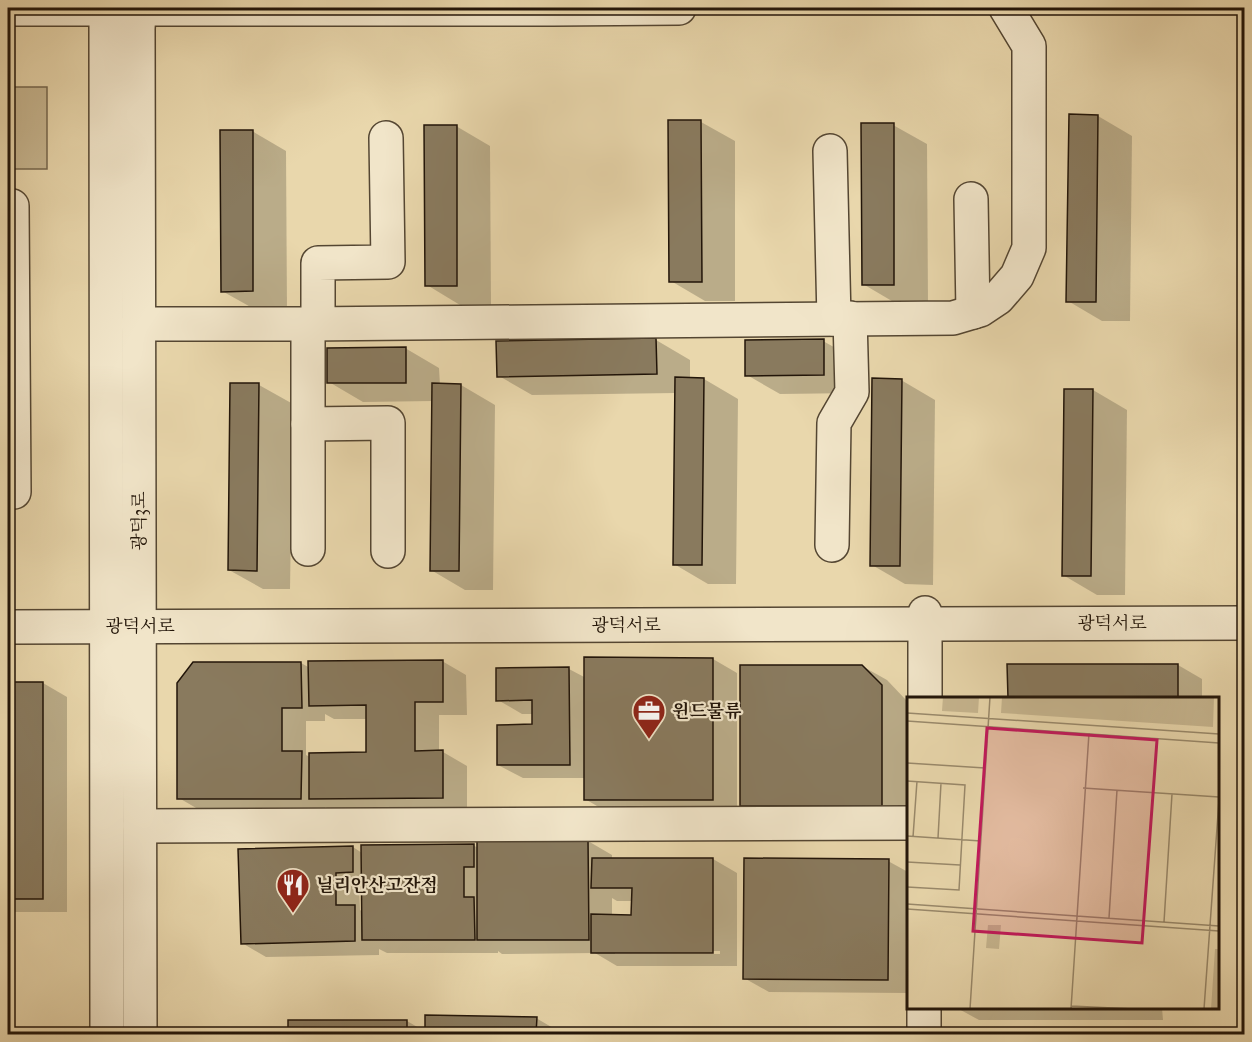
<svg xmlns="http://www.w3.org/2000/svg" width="1252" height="1042" font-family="'IM FELL Great Primer','Noto Serif KR',serif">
	<rect width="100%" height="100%" fill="#e9d7ac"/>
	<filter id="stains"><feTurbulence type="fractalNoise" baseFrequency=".00333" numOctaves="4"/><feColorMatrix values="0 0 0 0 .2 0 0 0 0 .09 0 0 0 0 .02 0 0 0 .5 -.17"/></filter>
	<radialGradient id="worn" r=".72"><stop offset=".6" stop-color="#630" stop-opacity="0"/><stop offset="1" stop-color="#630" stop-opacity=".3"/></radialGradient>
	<!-- green -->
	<rect fill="#c7b690" stroke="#74664c" stroke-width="1.5" x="8" y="87" width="39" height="82"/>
	<!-- shadow -->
	<g fill="#0003" fill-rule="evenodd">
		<path d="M1098 116 1132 136 1130 321H1102L1068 301Z"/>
		<path d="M701 122 735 141V301H705L671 281Z"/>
		<path d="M893 125 927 144 928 303 897 304 863 284Z"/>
		<path d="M456 126 490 146 491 305H460L427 285Z"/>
		<path d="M252 131 286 151 287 310H256L222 291Z"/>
		<path d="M656 340 690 360V379H704L738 399 736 584H708L674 564 676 393 532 395 499 376Z"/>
		<path d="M823 341 857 360V393L780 394 747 375Z"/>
		<path d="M405 348 439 368 440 385H461L495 405 493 590H465L431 570 433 401 363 402 329 382Z"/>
		<path d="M901 380 935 400 933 585 905 584 872 565Z"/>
		<path d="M259 385 293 404 290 589H263L229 570Z"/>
		<path d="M1066 390H1093L1127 410 1125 595H1097L1063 575Z"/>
		<path d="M713 659 737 673V813H609L585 799V778H523L498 765 534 726V714H522L498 700 569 669 586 678Z"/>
		<path d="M442 661 466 675 467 715H439V752H443L467 766V811L335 812 325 807V812H203L179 798 301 663 310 668ZM325 714 334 719H367L368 754 310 757 306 755V721H325Z"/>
		<path d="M1178 665 1202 679V698H1009V666Z"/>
		<path d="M862 666 887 680 906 700V819H765L741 805Z"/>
		<path d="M8 683H43L67 697V912H8Z"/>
		<path d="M588 841 612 855V859H713L737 873V966H617L595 953 502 954 498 951V953H387L379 949V955L266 957 242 943 353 847 362 853 473 845 478 848ZM359 886H363V912L360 910ZM612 898 617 901H633V916H612ZM615 951H720V954H615Z"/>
		<path d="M888 861 908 872V993L769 992 744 978Z"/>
		<path d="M957 1008H1162L1163 1020H979Z"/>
		<path d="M536 1018 560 1032V1034H289V1022L407 1021 426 1032Z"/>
		<path d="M675 1031 681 1034H569V1032Z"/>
		<path d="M889 1033 892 1034H840Z"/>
	</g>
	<!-- building -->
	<g fill="#897a5e" stroke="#221509" stroke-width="1.5">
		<path d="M1069 114 1098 115 1096 302H1066Z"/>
		<path d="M668 120H701L702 282H669Z"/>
		<path d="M861 123H894V285H862Z"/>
		<path d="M424 125H457V286H425Z"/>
		<path d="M220 130H253V291L221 292Z"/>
		<path d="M656 338 657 374 497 377 496 341Z"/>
		<path d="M824 339V375L745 376V340Z"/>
		<path d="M406 347V383H327V348Z"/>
		<path d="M675 377 704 378 702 565H673Z"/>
		<path d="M872 378 902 379 900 566H870Z"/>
		<path d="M230 383H259L257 571 228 570Z"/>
		<path d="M432 383 461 384 459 571H430Z"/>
		<path d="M1064 389H1093L1091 576H1062Z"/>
		<path d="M584 657 713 658V800H584Z"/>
		<path d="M443 660V702H415V751L443 750V798L309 799V753L366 752V705L309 706 308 661Z"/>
		<path d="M193 662H301L302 708H282V751H302L301 799H177V683Z"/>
		<path d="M1007 664H1178V698H1008Z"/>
		<path d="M740 665H862L882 685V806H740Z"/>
		<path d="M569 667 570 765H497V725L532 724V700L496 701V668Z"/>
		<rect x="8" y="682" width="35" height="217"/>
		<path d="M588 839 589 940H477V840Z"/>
		<path d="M474 844V867H464V897H474L475 940H362L361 845Z"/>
		<path d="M353 846V872L336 873V905H355V941L241 944 238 849Z"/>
		<path d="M592 858H713V953H591V914L631 915 632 888H591Z"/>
		<path d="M744 858 889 859 888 980 743 979Z"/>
		<path d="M425 1015 537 1017 536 1034H425Z"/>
		<rect x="288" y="1020" width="119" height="14"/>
		<path d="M675 1029V1034H567V1030Z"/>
		<path d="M890 1032V1034H784Z"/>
	</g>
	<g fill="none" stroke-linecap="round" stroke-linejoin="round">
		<!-- minor casing -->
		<g stroke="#544632" stroke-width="36">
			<g id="minor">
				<path d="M106 8 107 1034"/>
				<path d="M139 8 138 29 140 1034"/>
				<path d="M8 9H554L679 8"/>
				<path d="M830 151 834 319"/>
				<path d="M971 199 973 312"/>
				<path d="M8 206H12L14 492H8"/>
				<path d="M138 324H308L953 318 980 310 998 298 1017 276 1029 248V46L1006 8"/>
				<path d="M318 324V263L388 262 386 138"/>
				<path d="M308 424 388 423V551"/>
				<path d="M832 545 834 423 852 392 850 318"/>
				<path d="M308 549V324"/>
				<path d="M8 627 1244 623"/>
				<path d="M925 698V613"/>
				<path d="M140 826 908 823"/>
				<path d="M924 1034V1008"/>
			</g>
		</g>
		<!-- minor -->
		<use href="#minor" stroke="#f1e5c9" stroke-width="33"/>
	</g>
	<!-- icons -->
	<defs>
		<g id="office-pin" transform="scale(1.725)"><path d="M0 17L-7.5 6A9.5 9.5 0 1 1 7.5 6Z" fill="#8f2418" stroke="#f1e5c9"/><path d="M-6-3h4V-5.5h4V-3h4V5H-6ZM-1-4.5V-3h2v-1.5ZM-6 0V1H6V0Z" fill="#fff"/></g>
		<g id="restaurant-pin" transform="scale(1.725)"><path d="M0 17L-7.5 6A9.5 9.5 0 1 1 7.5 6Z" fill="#8f2418" stroke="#f1e5c9"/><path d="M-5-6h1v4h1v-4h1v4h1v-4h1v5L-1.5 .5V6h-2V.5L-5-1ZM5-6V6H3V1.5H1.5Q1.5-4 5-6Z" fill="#fff"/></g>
	</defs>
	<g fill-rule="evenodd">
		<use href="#office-pin" x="649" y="711"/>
		<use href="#restaurant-pin" x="293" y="885"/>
	</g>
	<g text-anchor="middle" stroke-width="4.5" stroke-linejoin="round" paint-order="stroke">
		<!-- street labels -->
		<g font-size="18" fill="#221509" stroke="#f1e5c9">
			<text transform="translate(139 521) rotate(-90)" y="6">광덕3로</text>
			<text x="1112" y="629">광덕서로</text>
			<text x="626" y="631">광덕서로</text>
			<text x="140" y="632">광덕서로</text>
		</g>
		<!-- poi labels -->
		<g font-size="18" font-weight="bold" fill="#221509" stroke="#f1e5c9" text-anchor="start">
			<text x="672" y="717">윈드물류</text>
			<text x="316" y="891">닐리안산고잔점</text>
		</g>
	</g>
	<!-- overview -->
	<g transform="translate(907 697)">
		<rect width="312" height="312" fill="#e9d7ac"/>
		<path d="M36 0H72L71 16 35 14ZM95 0H307L306 30 94 16ZM81 228H94L92 252 79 251ZM308 252H312V312H304Z" fill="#c7b690"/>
		<path fill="none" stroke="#99896b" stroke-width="1.5" d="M0 16 312 37M0 24 312 46M0 66 78 71M0 84 58 88 52 193 0 190M176 91 312 100M0 139 74 144M6 140 10 84M31 141 34 86M0 165 53 168M0 207 312 229M0 212 312 234M202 221 210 93M257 225 265 97M164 309 227 312M63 312 83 0M164 312 182 36M297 312 312 103"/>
		<path fill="#c2185b" fill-opacity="0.15" stroke="#c2185b" stroke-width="3" d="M80 31 250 43 235 246 66 234Z"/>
		<rect width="312" height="312" fill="none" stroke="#221509" stroke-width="3"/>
	</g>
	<!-- margin -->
	<rect width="1252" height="1042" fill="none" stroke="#e9d7ac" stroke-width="30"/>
	<rect x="9" y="9" width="1234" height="1024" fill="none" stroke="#221509" stroke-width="3"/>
	<rect x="15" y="15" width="1222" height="1012" fill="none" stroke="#221509" stroke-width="1.5"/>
	<rect width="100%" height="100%" filter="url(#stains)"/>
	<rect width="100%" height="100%" fill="url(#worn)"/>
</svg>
